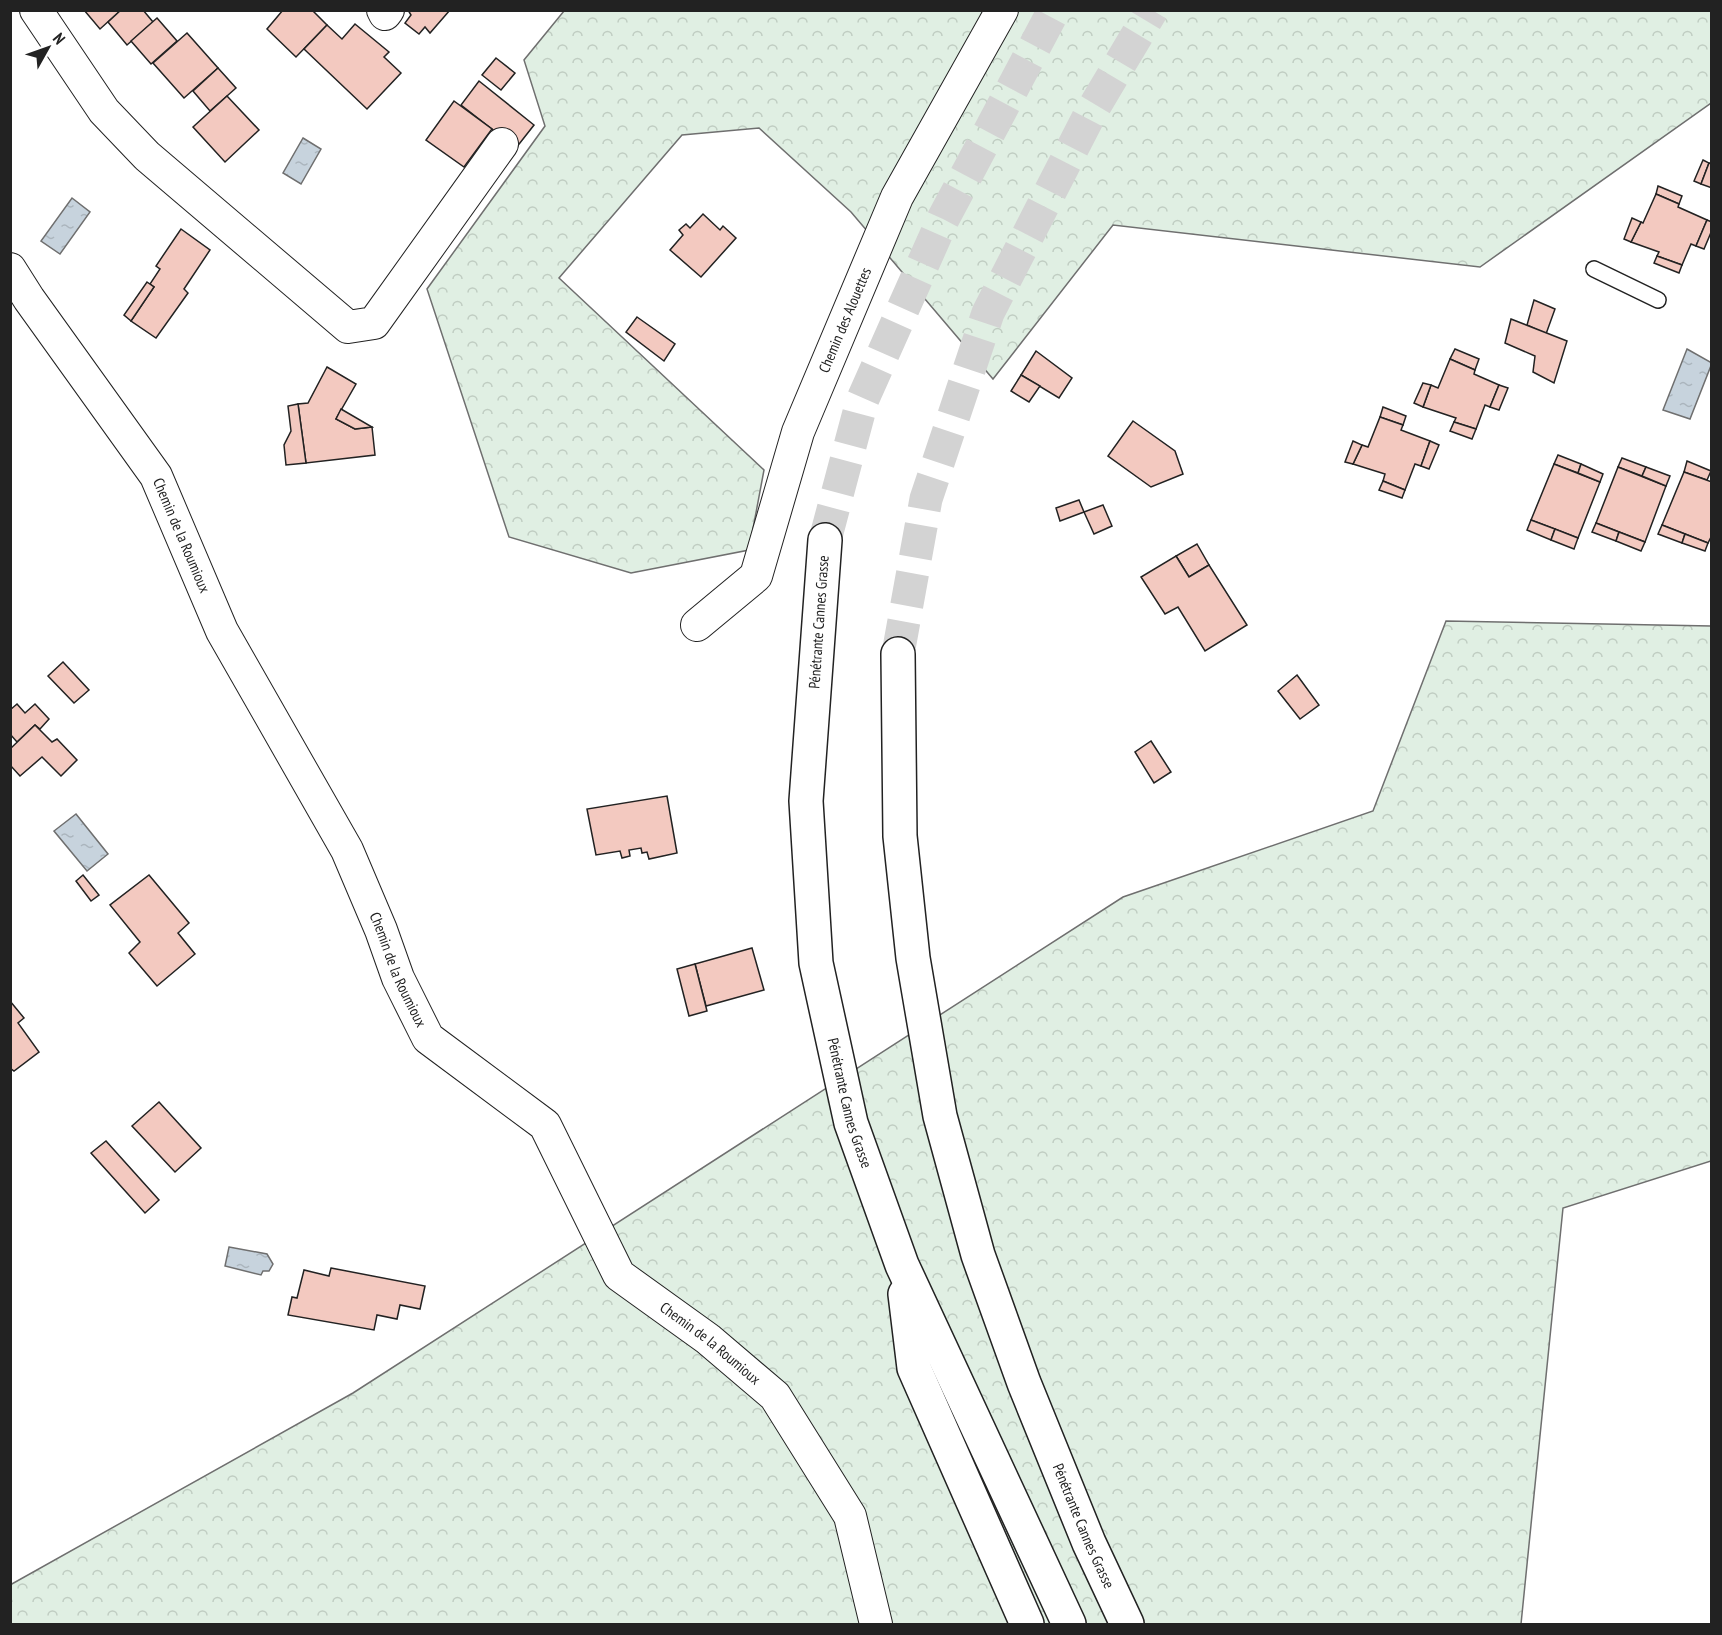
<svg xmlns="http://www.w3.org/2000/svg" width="1722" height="1635" font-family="'PT Sans Narrow',sans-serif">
	<defs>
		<pattern id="forest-crowns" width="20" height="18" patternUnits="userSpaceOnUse" patternTransform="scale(1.5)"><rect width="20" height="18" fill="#e0efe3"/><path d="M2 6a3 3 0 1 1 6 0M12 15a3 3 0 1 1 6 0" fill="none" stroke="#c0cdc2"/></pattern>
		<pattern id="water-ripples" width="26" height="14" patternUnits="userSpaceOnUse" patternTransform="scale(1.5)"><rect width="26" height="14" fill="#c7d3dd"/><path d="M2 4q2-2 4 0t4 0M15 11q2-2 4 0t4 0" fill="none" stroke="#abb5bd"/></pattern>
	</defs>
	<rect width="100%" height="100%" fill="#fff"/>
	<!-- forest -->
	<g fill="url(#forest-crowns)" stroke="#6f6f6f" stroke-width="1.5">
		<path d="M564 11H1711V103L1480 267 1113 225 993 379 851 212 759 128 682 135 559 278 764 470 749 550 631 573 509 537 427 289 545 126 524 60Z"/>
		<path d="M1446 621 1711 626V1161L1563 1208 1521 1624H11L10 1585 353 1393 1123 897 1373 811Z"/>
	</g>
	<!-- water -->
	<g fill="url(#water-ripples)" stroke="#6f6f6f" stroke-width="1.5">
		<path d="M303 138 321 149 301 184 283 173Z"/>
		<path d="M72 198 90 212 60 254 41 241Z"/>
		<path d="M1687 349 1712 363 1690 419 1663 410Z"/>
		<path d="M76 814 108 854 87 871 54 831Z"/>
		<path d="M229 1247 267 1254 273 1264 269 1271H263L261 1275 225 1266Z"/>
	</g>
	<!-- building -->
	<g fill="#f3c9c0" stroke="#222" stroke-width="1.5">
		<path d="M84 10H121L100 29Z"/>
		<path d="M121 10H143L153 22 127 45 108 22Z"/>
		<path d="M283 10H312L327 25 296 57 267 29Z"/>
		<path d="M450 10 430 33 425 27 419 34 405 23 411 15 408 10Z"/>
		<path d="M157 18 177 41 151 64 131 41Z"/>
		<path d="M355 24 389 52 384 57 401 73 367 109 304 49 327 25 342 39Z"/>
		<path d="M187 33 218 68 184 98 153 63Z"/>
		<path d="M496 58 515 73 501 90 482 75Z"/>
		<path d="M218 68 236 88 210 111 193 91Z"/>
		<path d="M479 81 534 125 516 148 461 105Z"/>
		<path d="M227 96 259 130 225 162 193 127Z"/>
		<path d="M454 101 492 129 464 167 426 140Z"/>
		<path d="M1703 160 1709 163 1701 184 1694 181Z"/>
		<path d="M1709 163 1712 164V188L1701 184Z"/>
		<path d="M1658 186 1682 196 1679 204 1656 194Z"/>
		<path d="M1656 194 1679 204 1678 207 1707 220 1696 246 1691 244 1682 265 1657 256 1659 252 1631 242 1641 222 1643 223Z"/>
		<path d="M703 214 720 230 723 226 736 238 701 277 670 250 683 235 679 230 686 224 690 228Z"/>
		<path d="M1632 218 1641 222 1631 242 1624 239Z"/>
		<path d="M1707 220 1712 222V230L1704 249 1696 246Z"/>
		<path d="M181 229 210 250 184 289 188 293 156 338 131 321 154 287 150 284 160 269 156 266Z"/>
		<path d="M1657 256 1682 265 1679 273 1654 263Z"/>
		<path d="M147 282 154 287 131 321 124 315Z"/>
		<path d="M1534 300 1555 309 1546 334 1527 325Z"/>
		<path d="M637 317 675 344 664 361 626 332Z"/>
		<path d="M1511 319 1567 341 1554 383 1533 372 1535 356 1505 343Z"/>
		<path d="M1455 349 1479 359 1475 370 1450 359Z"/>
		<path d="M1036 351 1072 378 1059 398 1021 375Z"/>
		<path d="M1450 359 1475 370 1474 374 1499 385 1490 407 1485 405 1476 429 1454 422 1456 418 1423 407 1431 385 1438 388Z"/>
		<path d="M327 367 356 384 336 419 355 429 372 427 375 455 306 463 298 404 308 403Z"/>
		<path d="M1021 375 1040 386 1029 402 1011 391Z"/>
		<path d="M1423 383 1431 385 1423 407 1414 403Z"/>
		<path d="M1499 385 1508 388 1499 410 1490 407Z"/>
		<path d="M298 404 306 463 286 465 284 445 291 431 288 406Z"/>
		<path d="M1383 407 1406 416 1403 425 1380 417Z"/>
		<path d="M341 409 372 427 355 429 336 419Z"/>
		<path d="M1380 417 1403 425 1401 430 1430 441 1421 466 1415 464 1405 490 1383 481 1385 474 1353 464 1362 445 1368 447Z"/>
		<path d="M1133 421 1175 451 1183 474 1151 487 1108 456Z"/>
		<path d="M1454 422 1476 429 1472 439 1450 431Z"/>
		<path d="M1353 441 1362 445 1353 464 1345 462Z"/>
		<path d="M1430 441 1439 445 1429 469 1421 466Z"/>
		<path d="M1558 455 1581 464 1578 473 1554 464Z"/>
		<path d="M1622 458 1646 467 1642 476 1618 467Z"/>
		<path d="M1687 461 1711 471 1707 480 1684 472Z"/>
		<path d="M1554 464 1600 482 1578 538 1531 520Z"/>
		<path d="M1581 464 1603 474 1600 482 1578 473Z"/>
		<path d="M1618 467 1666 486 1645 542 1596 523Z"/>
		<path d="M1646 467 1670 476 1666 486 1642 476Z"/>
		<path d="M1684 472 1712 482V535L1708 543 1662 525Z"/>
		<path d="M1383 481 1405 490 1402 498 1379 490Z"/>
		<path d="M1079 500 1084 512 1060 521 1056 508Z"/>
		<path d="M1103 505 1112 526 1094 534 1084 512Z"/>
		<path d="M1531 520 1555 529 1551 540 1527 530Z"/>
		<path d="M1596 523 1619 532 1616 541 1592 532Z"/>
		<path d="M1662 525 1685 534 1682 543 1658 534Z"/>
		<path d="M1555 529 1578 538 1574 549 1551 540Z"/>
		<path d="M1619 532 1645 542 1641 551 1616 541Z"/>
		<path d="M1685 534 1708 543 1705 551 1682 543Z"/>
		<path d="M1197 544 1209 565 1189 577 1176 556Z"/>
		<path d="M1176 556 1189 577 1209 565 1247 625 1205 651 1178 607 1165 614 1141 577Z"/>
		<path d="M63 662 89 690 74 703 48 676Z"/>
		<path d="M1297 675 1319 705 1300 719 1278 691Z"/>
		<path d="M17 704 25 713 35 704 49 719 40 729 35 725 17 742 10 734V710Z"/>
		<path d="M35 725 52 742 57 739 77 760 61 776 42 757 20 776 10 765V749Z"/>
		<path d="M1151 741 1171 772 1154 783 1135 752Z"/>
		<path d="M667 796 677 853 649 859 647 852 642 853 641 848 629 850 630 856 622 858 620 851 596 855 587 809Z"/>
		<path d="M83 875 99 895 91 901 76 881Z"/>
		<path d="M149 875 189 923 178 933 195 954 157 986 129 953 140 942 110 905Z"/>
		<path d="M752 948 764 990 706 1006 695 964Z"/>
		<path d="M695 964 707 1011 689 1016 677 969Z"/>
		<path d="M10 1001 24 1018 18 1023 39 1052 14 1071 10 1068Z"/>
		<path d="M159 1102 201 1148 175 1172 132 1126Z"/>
		<path d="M106 1141 159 1200 145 1213 91 1153Z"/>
		<path d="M331 1268 425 1286 420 1309 400 1305 397 1319 377 1315 374 1330 288 1315 292 1297 297 1298 304 1270 329 1276Z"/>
	</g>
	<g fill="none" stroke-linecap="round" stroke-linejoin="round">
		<!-- trunk-tunnel -->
		<g stroke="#d3d3d3" stroke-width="33" stroke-dasharray="33 16" stroke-linecap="butt">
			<path d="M825 540 862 401 943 219 1054 10"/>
			<path d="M898 654 926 499 988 313 1090 114 1152 10"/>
		</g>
		<!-- service casing -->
		<g stroke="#222" stroke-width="18">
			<path id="service" d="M1594 269 1658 300"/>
		</g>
		<!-- minor casing -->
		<g stroke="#222" stroke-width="34">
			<g id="minor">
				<path d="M36 10 104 111 147 156 348 327 374 323 502 144"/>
				<path d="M383 10 385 14 388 10"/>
				<path id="s1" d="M10 269 29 299 156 476 222 631 347 850 381 930 398 978 428 1038 545 1125 619 1275 708 1339 775 1396 850 1516 876 1624"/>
				<path id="s2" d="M697 625 756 576 798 432 897 197 1002 10"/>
			</g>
		</g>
		<!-- trunk casing -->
		<g stroke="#222" stroke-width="36">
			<g id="trunk">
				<path id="s3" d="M825 540 806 801 816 963 851 1123 902 1265 1069 1624"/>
				<path id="s4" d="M898 654 900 836 913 958 940 1116 978 1255 1024 1383 1089 1543 1127 1624"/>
				<path d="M905 1294 914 1368 1027 1624"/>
			</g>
		</g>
		<!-- service -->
		<use href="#service" stroke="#fff" stroke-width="15"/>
		<!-- minor -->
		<use href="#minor" stroke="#fff" stroke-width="32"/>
		<!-- trunk -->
		<use href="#trunk" stroke="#fff" stroke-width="33"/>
	</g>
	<g text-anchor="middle" stroke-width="4.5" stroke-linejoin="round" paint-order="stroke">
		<!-- street labels -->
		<g font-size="15" fill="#222" stroke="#fff">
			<text dy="5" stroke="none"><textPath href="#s2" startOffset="348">Chemin des Alouettes</textPath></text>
			<text dy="5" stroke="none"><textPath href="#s1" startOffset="318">Chemin de la Roumioux</textPath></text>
			<text transform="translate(819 622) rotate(-86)" y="5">Pénétrante Cannes Grasse</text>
			<text dy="5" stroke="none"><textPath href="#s1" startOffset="804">Chemin de la Roumioux</textPath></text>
			<text dy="5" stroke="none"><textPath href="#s3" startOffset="568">Pénétrante Cannes Grasse</textPath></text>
			<text dy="5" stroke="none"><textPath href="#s1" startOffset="1306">Chemin de la Roumioux</textPath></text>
			<text dy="5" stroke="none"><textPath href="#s4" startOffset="900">Pénétrante Cannes Grasse</textPath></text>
		</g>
	</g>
	<!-- border -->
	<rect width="1722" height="1635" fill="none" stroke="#222222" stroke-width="24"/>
	<!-- north arrow -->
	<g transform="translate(48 48) rotate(50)" stroke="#ffffff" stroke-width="4.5" paint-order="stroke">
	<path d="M0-4.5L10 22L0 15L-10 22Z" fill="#222222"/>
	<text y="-9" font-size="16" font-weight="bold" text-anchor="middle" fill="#222222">N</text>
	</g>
</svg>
